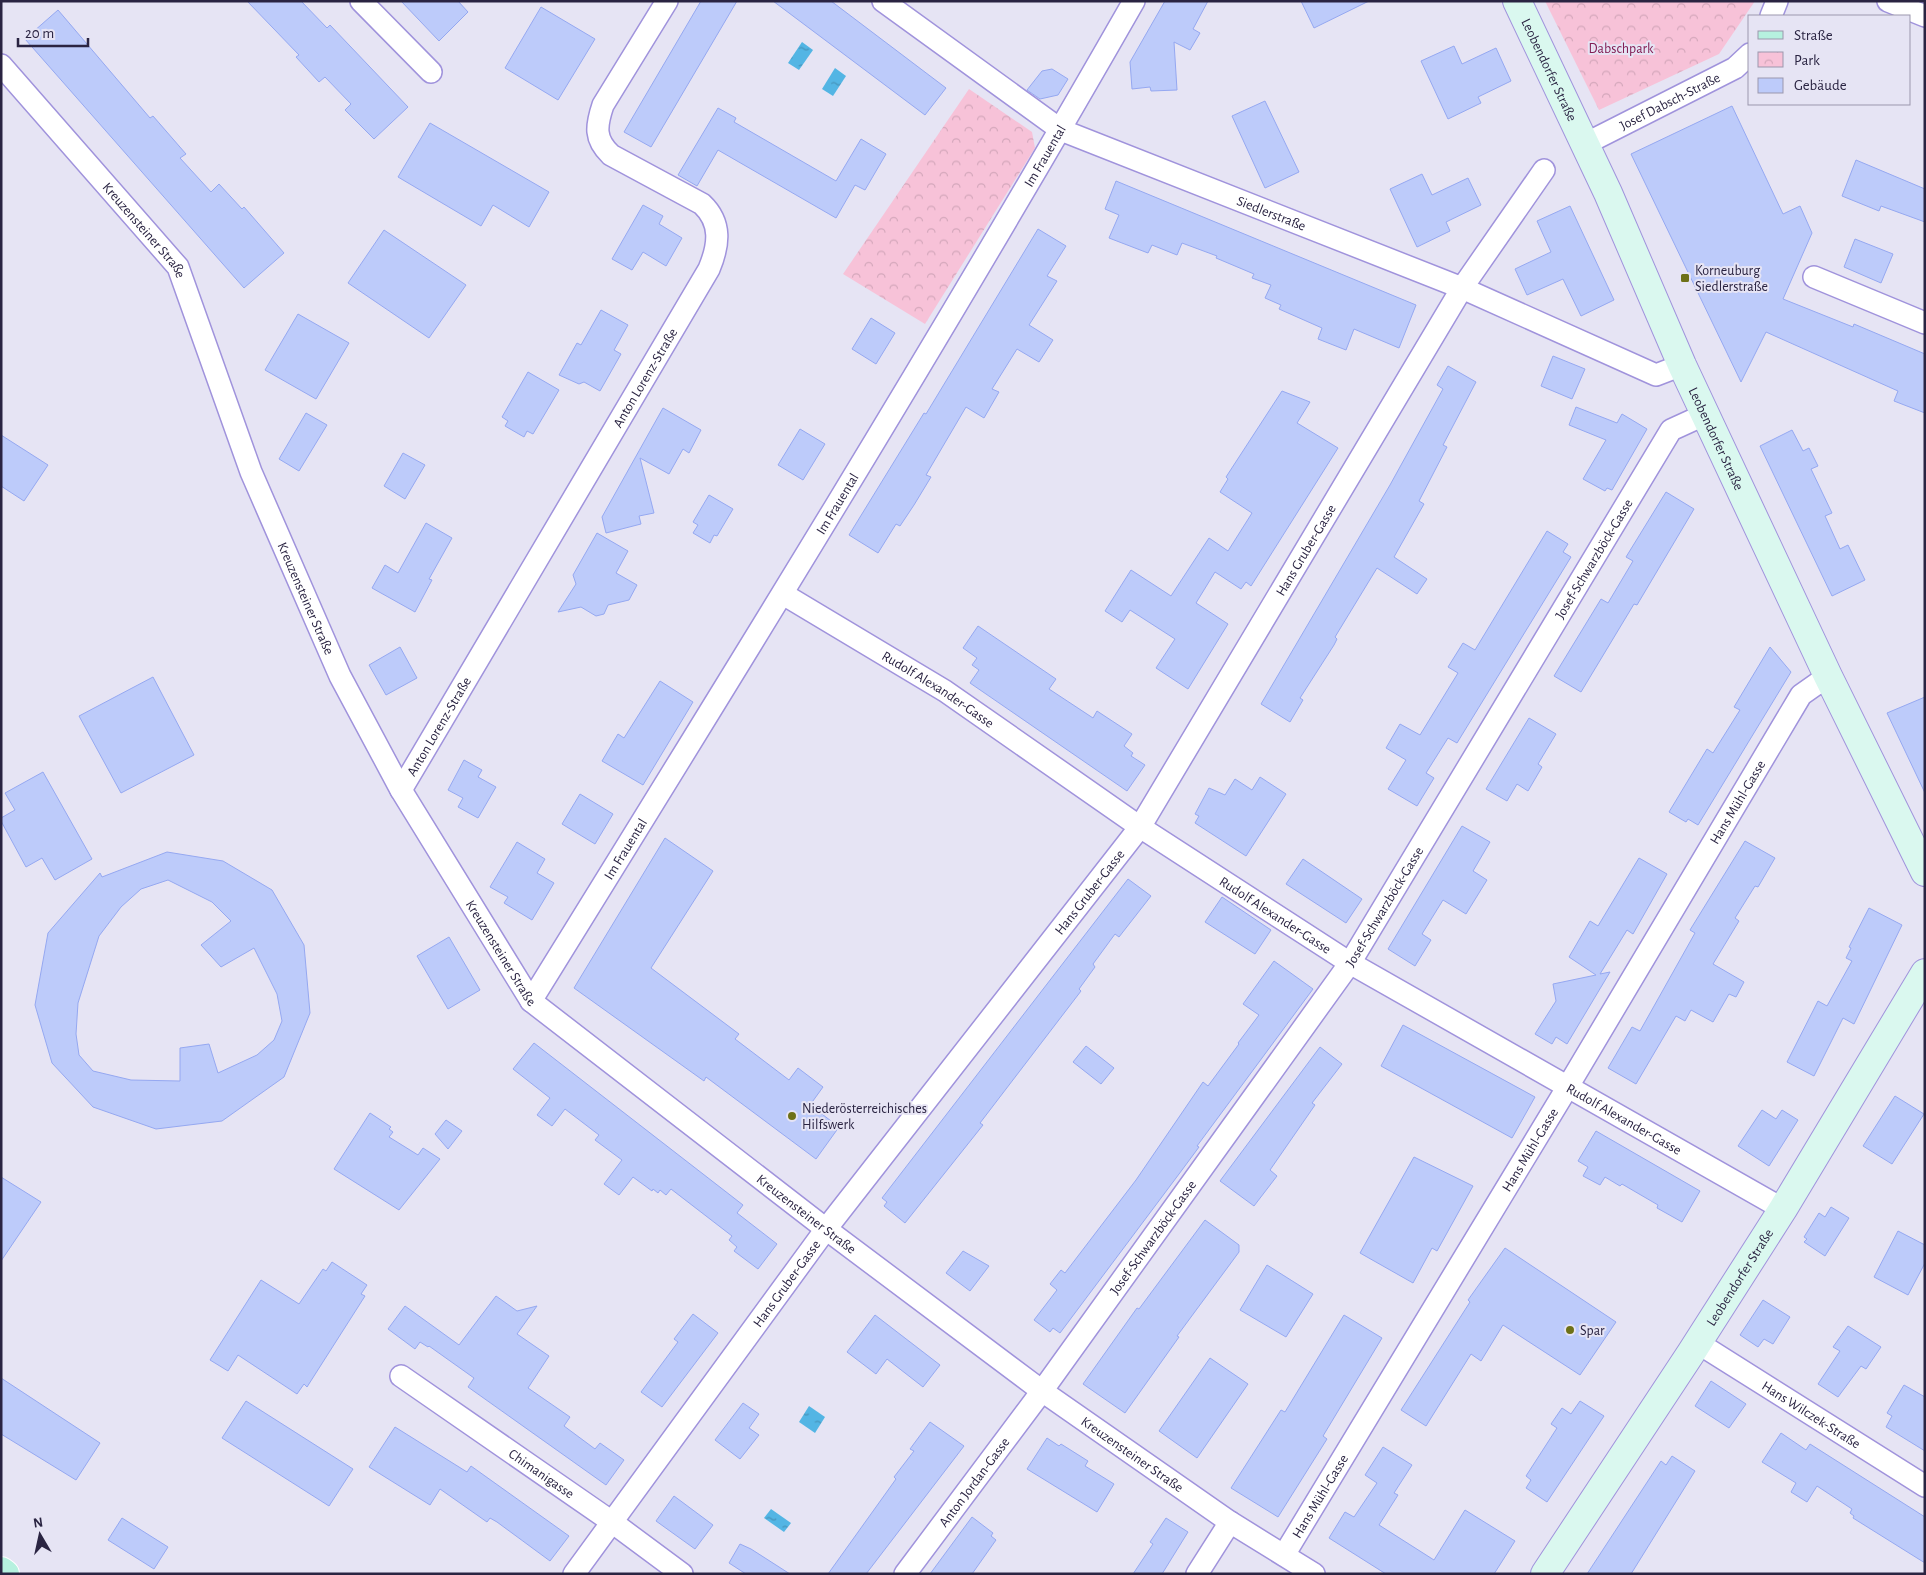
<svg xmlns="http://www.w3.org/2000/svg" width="1926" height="1575" font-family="'Alegreya Sans',sans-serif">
	<defs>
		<pattern id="park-crowns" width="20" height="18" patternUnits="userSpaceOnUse" patternTransform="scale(1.25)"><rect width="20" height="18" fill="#f7c2d8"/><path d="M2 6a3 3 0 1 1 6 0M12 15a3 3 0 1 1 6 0" fill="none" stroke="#d4a7bb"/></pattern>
		<pattern id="water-ripples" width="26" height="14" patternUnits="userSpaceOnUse" patternTransform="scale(1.25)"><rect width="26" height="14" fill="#53b5e4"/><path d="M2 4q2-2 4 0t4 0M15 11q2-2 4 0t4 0" fill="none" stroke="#4593ba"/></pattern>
	</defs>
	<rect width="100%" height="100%" fill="#e6e4f4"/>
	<!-- park -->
	<g fill="url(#park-crowns)">
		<path d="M1545 1H1755L1719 54 1599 110Z"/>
		<path d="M969 89 1032 132 1035 148 925 324 843 274Z"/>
	</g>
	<!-- water -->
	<g fill="url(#water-ripples)">
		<path d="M802 42 813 50 799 70 788 63Z"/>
		<path d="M835 68 846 76 833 96 822 89Z"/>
		<path d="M809 1406 825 1417 815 1433 799 1422Z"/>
		<path d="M771 1509 791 1523 784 1532 764 1518Z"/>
	</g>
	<!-- building -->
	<g fill="#bdcbfa" stroke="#95a8f1" fill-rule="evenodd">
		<path d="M247 1H301L327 28 330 25 408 107 374 139 345 110 351 104 325 77 319 82 296 57 299 55Z"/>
		<path d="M401 1H458L468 12 439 41Z"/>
		<path d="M701 1H737L651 147 624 132Z"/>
		<path d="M773 1H831L946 88 925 115Z"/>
		<path d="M1165 1H1208L1193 29 1200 33 1190 50 1174 42 1177 90 1151 91 1150 87 1132 89 1130 62Z"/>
		<path d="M1301 1H1369L1314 28Z"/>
		<path d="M541 7 595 39 558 100 505 68Z"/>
		<path d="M58 10 150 118 153 116 186 154 180 158 211 192 219 184 242 209 244 207 284 253 244 288 25 39Z"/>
		<path d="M1454 46 1462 64 1496 48 1511 81 1478 97 1481 103 1448 119 1421 61Z"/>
		<path d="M1052 69 1068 79 1058 95 1040 99 1027 90 1042 71Z"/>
		<path d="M1265 101 1299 172 1265 188 1232 116Z"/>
		<path d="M1732 106 1783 214 1800 206 1812 233 1783 299 1853 327 1854 324 1925 354V413L1894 401 1898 391 1766 332 1741 382 1631 154Z"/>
		<path d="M718 108 736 118 734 122 836 181 861 139 886 154 865 190 855 185 836 218 718 150 697 186 678 175Z"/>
		<path d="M430 123 549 192 529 227 493 205 481 226 398 177Z"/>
		<path d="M1856 160 1925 189V222L1881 206 1879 211 1842 196Z"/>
		<path d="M1422 174 1432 195 1468 178 1481 205 1446 222 1450 231 1417 247 1390 189Z"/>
		<path d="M1116 181 1416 305 1399 348 1354 329 1346 350 1318 339 1322 328 1279 309 1281 305 1265 298 1271 285 1252 278 1254 274 1216 258 1217 256 1182 243 1177 255 1152 245 1148 253 1109 238 1119 215 1105 209Z"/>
		<path d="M643 205 663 216 659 224 682 238 666 266 643 252 632 270 612 259Z"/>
		<path d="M1570 206 1614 300 1581 316 1563 279 1527 295 1515 269 1551 252 1537 221Z"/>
		<path d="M1038 229 1066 246 1047 276 1057 281 1029 325 1053 340 1039 362 1017 349 992 389 999 392 984 418 966 407 926 475 931 477 914 505 900 526 896 524 878 553 849 535 924 413 926 414Z"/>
		<path d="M384 230 466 285 429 338 348 283Z"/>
		<path d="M1855 239 1893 254 1881 283 1844 267Z"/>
		<path d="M601 310 628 325 614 350 621 354 600 391 584 382 579 384 559 375 577 343 581 345Z"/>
		<path d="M298 314 349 343 316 399 265 370Z"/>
		<path d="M871 318 895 333 876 364 852 349Z"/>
		<path d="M1553 356 1585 369 1572 399 1541 386Z"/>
		<path d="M1448 366 1476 382 1443 445 1447 447 1419 501 1424 504 1394 557 1427 579 1417 594 1377 568 1335 637 1337 639 1334 645 1300 698 1303 700 1290 722 1261 704 1390 485 1443 389 1437 385Z"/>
		<path d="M528 372 559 390 533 434 527 431 524 437 505 426 508 421 502 417Z"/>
		<path d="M1282 391 1310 402 1297 423 1338 448 1251 586 1246 582 1241 589 1215 572 1196 603 1228 624 1188 689 1156 668 1175 639 1130 610 1122 622 1105 611 1131 570 1171 596 1209 538 1228 551 1252 513 1220 492 1228 479 1226 477Z"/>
		<path d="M1576 407 1617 423 1622 414 1647 429 1612 490 1607 488 1605 491 1583 479 1606 440 1569 425Z"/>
		<path d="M663 408 701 430 689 453 683 449 669 474 640 458 654 513 639 516 641 524 606 533 602 517Z"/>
		<path d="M306 413 327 425 299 471 279 459Z"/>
		<path d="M800 429 825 444 803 480 778 465Z"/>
		<path d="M1792 430 1803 451 1809 448 1818 466 1811 469 1832 513 1825 516 1840 549 1848 545 1865 580 1832 596 1760 446Z"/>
		<path d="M1 435 48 465 24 501 1 486Z"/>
		<path d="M403 453 425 465 405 499 384 486Z"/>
		<path d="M1666 492 1694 509 1637 605 1634 604 1581 692 1554 676 1601 599 1608 603 1633 561 1626 557Z"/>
		<path d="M709 495 733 509 717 536 714 535 710 543 693 533 698 525 693 522Z"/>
		<path d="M426 523 452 538 429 579 432 580 415 612 372 588 385 565 398 573Z"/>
		<path d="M1547 531 1568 544 1563 552 1571 557 1457 743 1448 738 1426 773 1434 778 1417 806 1388 789 1406 760 1386 748 1400 724 1420 735 1458 673 1448 667 1463 643 1475 650Z"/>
		<path d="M597 533 628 551 616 573 637 585 629 600 608 605 604 614 596 616 581 607 558 612 576 584 573 575Z"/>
		<path d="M978 626 1056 679 1049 689 1093 718 1097 711 1132 734 1124 746 1133 753 1131 756 1145 765 1127 791 970 683 979 670 972 665 977 658 963 648Z"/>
		<path d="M400 647 417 678 386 695 369 665Z"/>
		<path d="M1770 647 1791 672 1698 825 1688 819 1686 822 1669 812 1707 749 1713 753 1740 710 1734 707Z"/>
		<path d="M153 677 194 755 121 793 79 716Z"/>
		<path d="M660 681 693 702 643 785 602 761 618 734 624 738Z"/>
		<path d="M1925 697V793L1887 713Z"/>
		<path d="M1529 718 1556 734 1538 764 1542 767 1528 791 1517 784 1507 801 1486 789Z"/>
		<path d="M464 760 482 770 478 777 496 787 478 818 458 807 463 798 448 790Z"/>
		<path d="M43 772 92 859 55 880 42 858 26 867 1 821V818L15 810 5 793Z"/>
		<path d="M1260 777 1286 794 1246 856 1195 823 1199 816 1195 814 1209 788 1225 795 1235 779 1252 790Z"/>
		<path d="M580 794 613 814 595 844 562 824Z"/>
		<path d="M1462 826 1490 842 1473 871 1487 880 1466 914 1443 900 1422 934 1431 940 1415 966 1388 949Z"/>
		<path d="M665 838 713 871 651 968 739 1034 735 1039 789 1080 798 1068 823 1087 810 1105 839 1127 816 1159 706 1077 704 1081 574 988Z"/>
		<path d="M1745 841 1775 858 1758 887 1755 886 1735 918 1739 921 1713 964 1744 982 1736 997 1729 994 1713 1022 1691 1010 1685 1021 1676 1016 1636 1084 1608 1068 1632 1027 1640 1031 1695 933 1690 930Z"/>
		<path d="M517 842 545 859 537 873 554 883 532 920 504 903 508 897 490 887Z"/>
		<path d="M167 852 223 861 272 890 304 945 310 1013 284 1077 222 1121 156 1129 93 1107 52 1063 35 1005 48 933 100 873 102 877ZM168 880 212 902 231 921 201 945 221 967 254 948 277 994 282 1021 274 1040 257 1055 218 1073 209 1044 180 1048V1081L131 1080 93 1071 79 1055 76 1034 78 1003 99 936 121 907 141 889Z"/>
		<path d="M1639 858 1667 874 1633 934 1627 930 1600 974 1610 972 1567 1044 1556 1037 1552 1044 1535 1034 1556 1001 1553 984 1596 975 1569 957 1590 921 1598 926Z"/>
		<path d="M1303 859 1362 899 1346 923 1286 884Z"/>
		<path d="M1128 879 1151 896 1119 937 1115 934 1093 964 1095 967 1079 989 1081 991 980 1123 983 1125 905 1223 884 1206 887 1202 882 1198Z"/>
		<path d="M1222 897 1271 930 1255 954 1205 922Z"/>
		<path d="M1869 908 1902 925 1854 1024 1843 1018 1814 1076 1787 1062 1818 1001 1827 1006 1852 961 1846 958 1851 948 1849 947Z"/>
		<path d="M449 937 480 990 448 1009 417 956Z"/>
		<path d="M1274 961 1313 989 1197 1146 1199 1147 1182 1170 1060 1333 1053 1328 1050 1332 1034 1320 1057 1290 1050 1284 1061 1270 1065 1273 1136 1180 1203 1082 1208 1086 1239 1044 1238 1043 1259 1015 1243 1004Z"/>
		<path d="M1403 1025 1535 1097 1512 1138 1381 1066Z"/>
		<path d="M534 1043 743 1205 737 1213 777 1244 758 1269 734 1251 737 1247 729 1240 732 1236 671 1189 666 1195 660 1190 658 1193 653 1189 652 1191 633 1177 619 1195 604 1184 622 1160 595 1140 599 1135 565 1109 552 1126 537 1115 550 1098 513 1069Z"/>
		<path d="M1086 1046 1114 1068 1101 1084 1073 1062Z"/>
		<path d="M1320 1047 1342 1064 1312 1103 1315 1105 1270 1170 1277 1176 1254 1206 1220 1181Z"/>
		<path d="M1895 1096 1924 1114 1892 1164 1863 1146Z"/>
		<path d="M1762 1110 1776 1119 1782 1110 1798 1120 1769 1166 1738 1146Z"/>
		<path d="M370 1113 391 1127 389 1129 393 1132 389 1137 418 1155 423 1148 440 1159 399 1210 334 1169Z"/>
		<path d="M446 1120 462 1131 448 1149 435 1134Z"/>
		<path d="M1596 1131 1700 1191 1682 1222 1657 1208 1658 1205 1622 1184 1620 1186 1605 1177 1600 1185 1583 1176 1588 1167 1578 1161Z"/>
		<path d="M1414 1157 1473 1186 1437 1251 1432 1248 1413 1283 1360 1253Z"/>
		<path d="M1 1177 41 1202 1 1261Z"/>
		<path d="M1831 1207 1849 1218 1825 1256 1804 1242 1807 1239 1804 1237 1819 1213 1825 1217Z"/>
		<path d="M1205 1220 1239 1245V1252L1177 1336 1179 1337 1125 1413 1083 1384 1137 1308 1139 1309Z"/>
		<path d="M1898 1231 1925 1245V1263L1908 1295 1874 1277Z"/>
		<path d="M1505 1248 1616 1322 1580 1375 1503 1325 1481 1361 1471 1354 1426 1426 1401 1410 1470 1302 1468 1300Z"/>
		<path d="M963 1251 989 1266 970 1291 946 1273Z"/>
		<path d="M332 1262 367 1285 361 1294 365 1296 307 1387 304 1384 297 1394 238 1355 228 1371 210 1360 261 1280 299 1304 323 1269 326 1271Z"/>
		<path d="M1267 1265 1313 1294 1286 1337 1240 1310Z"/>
		<path d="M496 1296 517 1311 537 1306 517 1334 549 1356 528 1388 570 1417 564 1426 595 1449 600 1443 624 1460 606 1485 468 1387 474 1378 429 1346 428 1347 420 1342 415 1349 388 1329 405 1306 459 1345Z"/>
		<path d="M1763 1300 1790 1317 1773 1344 1764 1339 1758 1347 1740 1335Z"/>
		<path d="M693 1314 718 1333 662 1407 641 1392 678 1342 674 1339Z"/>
		<path d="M875 1315 940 1365 923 1387 887 1359 876 1374 847 1352Z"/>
		<path d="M1344 1315 1382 1338 1323 1436 1327 1439 1278 1517 1231 1488 1281 1410 1285 1412Z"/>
		<path d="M1848 1326 1881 1347 1866 1369 1861 1366 1838 1397 1818 1384 1840 1351 1833 1347Z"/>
		<path d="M1210 1358 1248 1384 1197 1458 1159 1431Z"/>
		<path d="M1 1378 100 1443 76 1480 1 1434Z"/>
		<path d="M1711 1381 1746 1404 1729 1428 1695 1406Z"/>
		<path d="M1904 1385 1925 1397V1451L1886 1427 1892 1416 1887 1413Z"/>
		<path d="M246 1401 353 1469 329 1506 222 1438Z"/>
		<path d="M1580 1401 1604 1416 1547 1502 1526 1488 1531 1480 1526 1476 1557 1428 1551 1424 1562 1408 1571 1414Z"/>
		<path d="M743 1403 759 1414 749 1428 759 1435 740 1459 715 1440Z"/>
		<path d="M930 1422 964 1446 866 1574H828L896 1479 894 1477 914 1451 910 1449Z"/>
		<path d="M395 1427 467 1472 471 1466 569 1536 550 1561 497 1522 490 1518 487 1522 440 1489 430 1505 369 1467Z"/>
		<path d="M1781 1433 1806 1450 1810 1444 1925 1517V1563L1853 1518 1854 1516 1850 1513 1852 1509 1817 1486 1807 1502 1791 1492 1796 1483 1762 1462Z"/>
		<path d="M1047 1438 1059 1446 1061 1444 1088 1461 1085 1466 1114 1484 1097 1512 1027 1469Z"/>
		<path d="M1383 1447 1412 1465 1394 1493 1398 1495 1379 1525 1434 1560 1465 1510 1515 1541 1494 1574H1386L1329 1538 1345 1512 1354 1517 1377 1483 1365 1475Z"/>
		<path d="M1672 1456 1695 1471 1631 1574H1587L1661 1461 1666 1465Z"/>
		<path d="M674 1496 713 1525 695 1549 656 1521Z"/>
		<path d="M972 1517 993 1533 991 1536 996 1540 972 1574H930Z"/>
		<path d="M122 1518 168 1547 154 1569 108 1540Z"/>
		<path d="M1166 1518 1188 1532 1162 1574H1133L1153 1544 1150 1542Z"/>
		<path d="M740 1544 751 1549 790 1574H746L729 1563Z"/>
	</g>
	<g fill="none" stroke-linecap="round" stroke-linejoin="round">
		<!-- street casing -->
		<g stroke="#a093dc" stroke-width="24">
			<g id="street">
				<path d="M361 1 431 72"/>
				<path id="s1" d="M883 1 1061 130 1462 288 1656 375 1682 365"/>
				<path d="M1888 1 1925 16"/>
				<path d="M1771 16 1777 1"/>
				<path id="s2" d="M1 65 178 267 251 472 340 676 401 790 531 1001 826 1229 1042 1391 1230 1522 1314 1574"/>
				<path id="s3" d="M1585 144 1735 68 1750 54"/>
				<path d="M1814 277 1925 323"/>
				<path id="s4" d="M783 594 945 691 1140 827 1350 963 1783 1209"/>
				<path id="s5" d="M401 790 709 269C719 245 722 223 702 204L611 155C594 139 596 126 603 105L667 1"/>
				<path id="s6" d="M531 1001C736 670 941 339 1134 1"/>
				<path id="s7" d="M1698 1343 1925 1486"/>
				<path id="s8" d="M401 1376 612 1522 682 1574"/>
				<path id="s9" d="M1284 1555 1567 1088 1801 695 1828 676"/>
				<path id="s10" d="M574 1574 826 1229 1140 827 1462 288 1544 170"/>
				<path id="s11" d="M905 1574 1042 1391 1350 963 1671 430 1706 414"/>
				<path d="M1197 1574 1230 1522"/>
			</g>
		</g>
		<!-- secondary casing -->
		<g stroke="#a093dc" stroke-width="30">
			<g id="secondary">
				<path id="s12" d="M1517 1 1608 193 1682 365 1828 676 1925 872"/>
				<path id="s13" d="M1545 1574 1691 1353 1783 1209 1925 973"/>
			</g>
		</g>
		<!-- primary casing -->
		<g stroke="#fff" stroke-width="30">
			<path id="primary" d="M1 1571 5 1574"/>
		</g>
		<!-- street -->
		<use href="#street" stroke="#fff" stroke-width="21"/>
		<!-- secondary -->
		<use href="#secondary" stroke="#daf8ef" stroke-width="28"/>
		<!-- primary -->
		<use href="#primary" stroke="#b6f1df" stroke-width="28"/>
	</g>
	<!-- markers -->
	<g fill="#6e7117" stroke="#e6e4f4" stroke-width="2">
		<rect x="1680" y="273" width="10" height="10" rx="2.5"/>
		<circle cx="792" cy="1116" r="5"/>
		<circle cx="1570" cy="1330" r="5"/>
	</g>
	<g text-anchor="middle" stroke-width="4" stroke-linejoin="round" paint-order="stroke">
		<!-- park labels -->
		<g font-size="14" fill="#821e54" stroke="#e6e4f4">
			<text x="1621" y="53">Dabschpark</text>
		</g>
		<!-- street labels -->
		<g font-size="14" fill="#2a2442" stroke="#e6e4f4">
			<text dy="5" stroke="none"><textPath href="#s12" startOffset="76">Leobendorfer Straße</textPath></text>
			<text dy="5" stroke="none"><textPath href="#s3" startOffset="95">Josef Dabsch-Straße</textPath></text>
			<text dy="5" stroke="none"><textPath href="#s6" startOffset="989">Im Frauental</textPath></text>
			<text dy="5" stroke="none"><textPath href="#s1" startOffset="446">Siedlerstraße</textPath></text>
			<text dy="5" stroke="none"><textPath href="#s2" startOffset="219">Kreuzensteiner Straße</textPath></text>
			<text dy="5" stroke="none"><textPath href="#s5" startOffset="479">Anton Lorenz-Straße</textPath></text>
			<text dy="5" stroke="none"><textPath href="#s12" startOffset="481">Leobendorfer Straße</textPath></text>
			<text dy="5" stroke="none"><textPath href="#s6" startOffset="584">Im Frauental</textPath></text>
			<text dy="5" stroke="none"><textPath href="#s10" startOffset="1260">Hans Gruber-Gasse</textPath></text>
			<text dy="5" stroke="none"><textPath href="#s11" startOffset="1228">Josef-Schwarzböck-Gasse</textPath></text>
			<text dy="5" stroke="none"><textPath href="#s2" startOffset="624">Kreuzensteiner Straße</textPath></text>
			<text dy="5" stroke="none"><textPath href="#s4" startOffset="182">Rudolf Alexander-Gasse</textPath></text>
			<text dy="5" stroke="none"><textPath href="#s5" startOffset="74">Anton Lorenz-Straße</textPath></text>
			<text dy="5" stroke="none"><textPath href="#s9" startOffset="879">Hans Mühl-Gasse</textPath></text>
			<text dy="5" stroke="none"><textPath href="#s6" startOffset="179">Im Frauental</textPath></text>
			<text dy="5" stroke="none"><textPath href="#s10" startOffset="855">Hans Gruber-Gasse</textPath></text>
			<text dy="5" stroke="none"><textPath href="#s11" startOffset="822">Josef-Schwarzböck-Gasse</textPath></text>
			<text dy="5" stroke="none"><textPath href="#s4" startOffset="588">Rudolf Alexander-Gasse</textPath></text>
			<text dy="5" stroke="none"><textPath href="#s2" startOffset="1029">Kreuzensteiner Straße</textPath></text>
			<text dy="5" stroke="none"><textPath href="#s4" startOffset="992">Rudolf Alexander-Gasse</textPath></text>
			<text dy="5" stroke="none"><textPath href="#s9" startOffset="474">Hans Mühl-Gasse</textPath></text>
			<text dy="5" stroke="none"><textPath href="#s2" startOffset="1434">Kreuzensteiner Straße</textPath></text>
			<text dy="5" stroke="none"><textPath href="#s11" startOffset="418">Josef-Schwarzböck-Gasse</textPath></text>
			<text dy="5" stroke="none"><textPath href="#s13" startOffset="355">Leobendorfer Straße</textPath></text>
			<text dy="5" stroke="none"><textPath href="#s10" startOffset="360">Hans Gruber-Gasse</textPath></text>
			<text dy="5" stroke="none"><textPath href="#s7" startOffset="134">Hans Wilczek-Straße</textPath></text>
			<text dy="5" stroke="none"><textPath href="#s2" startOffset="1839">Kreuzensteiner Straße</textPath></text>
			<text dy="5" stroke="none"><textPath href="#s8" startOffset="171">Chimanigasse</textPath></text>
			<text dy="5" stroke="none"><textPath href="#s11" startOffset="115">Anton Jordan-Gasse</textPath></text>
			<text dy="5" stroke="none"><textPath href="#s9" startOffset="69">Hans Mühl-Gasse</textPath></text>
		</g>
		<!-- poi labels -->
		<g font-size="14" fill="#2a2442" stroke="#e6e4f4" text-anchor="start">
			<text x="1695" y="275">Korneuburg<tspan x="1695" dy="16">Siedlerstraße</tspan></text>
			<text x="802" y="1113">Niederösterreichisches<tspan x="802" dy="16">Hilfswerk</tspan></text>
			<text x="1580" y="1335">Spar</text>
		</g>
	</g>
	<!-- border -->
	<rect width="1926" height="1575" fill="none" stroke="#2a2442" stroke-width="5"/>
	<!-- legend -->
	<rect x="1748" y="15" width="162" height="90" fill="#e6e4f4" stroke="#9b97ad"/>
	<rect x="1758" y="31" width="25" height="8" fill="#b6f1df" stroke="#9b97ad"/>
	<text x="1794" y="40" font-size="15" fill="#2a2442">Straße</text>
	<rect x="1758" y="52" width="25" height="15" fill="url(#park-crowns)" stroke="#9b97ad"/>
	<text x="1794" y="65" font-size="15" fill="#2a2442">Park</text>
	<rect x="1758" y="78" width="25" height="15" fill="#bdcbfa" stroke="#9b97ad"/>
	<text x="1794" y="90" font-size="15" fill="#2a2442">Gebäude</text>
	<!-- north arrow -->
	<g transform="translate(40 1535) rotate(351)" stroke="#e6e4f4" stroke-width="4" paint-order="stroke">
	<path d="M0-4L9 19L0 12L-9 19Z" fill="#2a2442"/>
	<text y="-8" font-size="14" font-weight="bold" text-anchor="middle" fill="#2a2442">N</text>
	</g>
	<!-- scale -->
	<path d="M18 38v8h70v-8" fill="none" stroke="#2a2442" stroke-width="2.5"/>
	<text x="25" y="38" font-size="15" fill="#2a2442" stroke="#e6e4f4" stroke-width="4" paint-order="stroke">20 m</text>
</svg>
